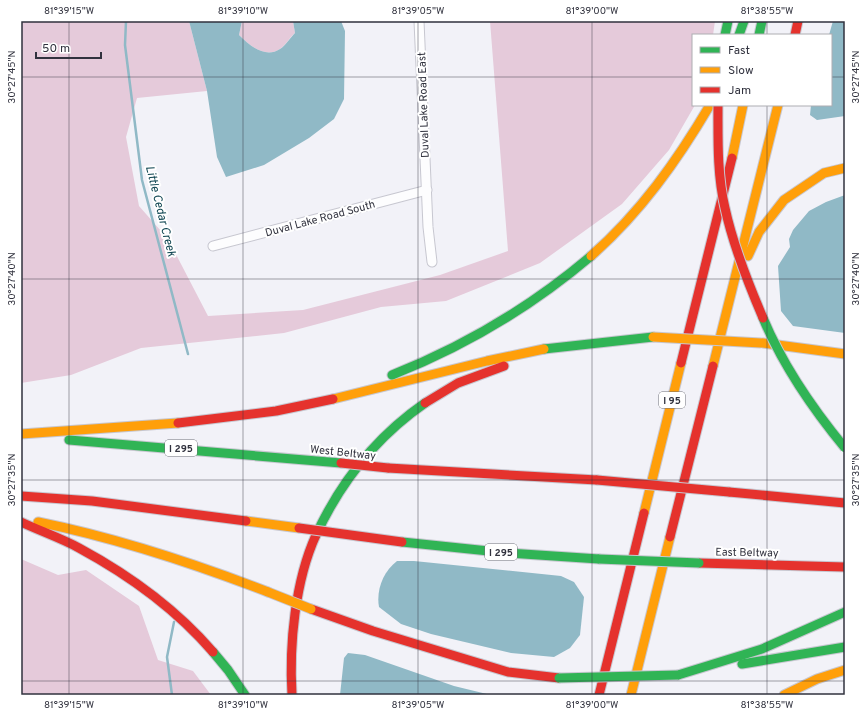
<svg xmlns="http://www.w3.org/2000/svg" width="866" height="716" font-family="Overpass,sans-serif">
	<rect width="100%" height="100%" fill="#f2f2f8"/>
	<!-- forest -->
	<g fill="#e5cada">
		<path d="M21 21H189L207 91 137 98 126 137 139 206 168 239 208 316 303 310 440 275 508 251 490 21H715L713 35H693V105H695L669 150 622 204 540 263 446 301 381 307 284 333 141 348 71 375 21 383Z"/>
		<path d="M242 21H293L295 33C290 37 285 46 280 49 265 59 249 45 239 35Z"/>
		<path d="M21 559 58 575 86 570 139 606 158 660 193 671 211 695H21Z"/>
	</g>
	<!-- water -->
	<g fill="#90b9c6">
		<path d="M189 21H242L239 35C249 45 265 59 280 49 285 46 290 38 295 33L293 21H341L345 31 344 99 334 119 309 138 264 165 226 177 217 157 207 91Z"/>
		<path d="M833 21H845V116L817 120 810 115 811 105H831V35H829Z"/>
		<path d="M845 195V333L793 326 781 311 778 266 790 247 789 239 793 230 809 211 826 202Z"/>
		<path d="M397 561H414L561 576 574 582 584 597 580 635 570 648 554 657 511 653 431 634 401 624 379 607C376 590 383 572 397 561Z"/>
		<path d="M348 653 365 655 454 686 491 695H340L344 658Z"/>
	</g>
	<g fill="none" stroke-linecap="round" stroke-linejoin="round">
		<!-- stream -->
		<g stroke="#90b9c6" stroke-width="2.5">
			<path d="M126 21 125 45 142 180 188 354"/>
			<path d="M172 695 167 657 174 622"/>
		</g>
		<!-- street casing -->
		<g stroke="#c7c7d0" stroke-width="11">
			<g id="street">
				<path d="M419 21 428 227 432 262"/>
				<path d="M213 246 427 190"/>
			</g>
		</g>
		<!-- fast casing -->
		<g stroke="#c7c7d0" stroke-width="11">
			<g id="fast">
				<path d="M725 35 728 21"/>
				<path d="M739 35 744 21"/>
				<path d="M759 35 762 21"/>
				<path d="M544 349 653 337"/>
				<path d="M392 375C465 346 531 307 591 256"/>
				<path d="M69 440 341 463"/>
				<path d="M316 535C341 481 376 437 425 403"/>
				<path d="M402 542 508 553 599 559"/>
				<path d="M213 652 228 670 245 695"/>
				<path d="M742 664 845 647"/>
				<path d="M678 675 762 649 845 612"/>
			</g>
		</g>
		<!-- slow casing -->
		<g stroke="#c7c7d0" stroke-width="11">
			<g id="slow">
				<path d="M732 158 743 105"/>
				<path d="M591 256C640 213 677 161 710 105"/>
				<path d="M748 256 759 232 784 200 824 173 845 168"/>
				<path d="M763 343 845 354"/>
				<path d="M713 366 778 105"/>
				<path d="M333 399 487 361 544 349"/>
				<path d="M21 434 178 423"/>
				<path d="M644 513 681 363"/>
				<path d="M246 521 299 528"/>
				<path d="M38 522C117 538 193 563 268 592"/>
				<path d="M631 695 670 537"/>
				<path d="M784 695 817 679 845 670"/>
			</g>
		</g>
		<!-- jam casing -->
		<g stroke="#c7c7d0" stroke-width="11">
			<g id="jam">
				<path d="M795 35 798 21"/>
				<path d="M681 363 732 158"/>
				<path d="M425 403 458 383 504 366"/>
				<path d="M178 423 276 411 333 399"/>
				<path d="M388 468 597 480"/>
				<path d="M729 492 845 503"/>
				<path d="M21 496 92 501 246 521"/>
				<path d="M21 522C40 531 61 538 79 548 129 575 176 609 213 652"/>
				<path d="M670 537 713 366"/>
				<path d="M699 563 845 567"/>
				<path d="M311 609 373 631 508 672 559 678"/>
				<path d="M292 695C289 645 295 581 316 535"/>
				<path d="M599 695 644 513"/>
			</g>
		</g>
		<!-- street -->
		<use href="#street" stroke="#fdfdfe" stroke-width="9"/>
		<!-- fast -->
		<use href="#fast" stroke="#30b455" stroke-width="9"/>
		<!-- slow -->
		<use href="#slow" stroke="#ff9f0a" stroke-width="9"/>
		<!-- jam -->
		<use href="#jam" stroke="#e5322d" stroke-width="9"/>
		<!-- fast-bridge casing -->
		<g stroke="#c7c7d0" stroke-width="11" stroke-linecap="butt">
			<g id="fast-bridge">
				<path d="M763 318C783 366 812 408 845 448"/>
				<path d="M599 559 699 563"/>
				<path d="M559 678 678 675"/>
			</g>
		</g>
		<!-- slow-bridge casing -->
		<g stroke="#c7c7d0" stroke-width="11" stroke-linecap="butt">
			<g id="slow-bridge">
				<path d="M653 337 761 343"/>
				<path d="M268 592 311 609"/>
			</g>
		</g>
		<!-- jam-bridge casing -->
		<g stroke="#c7c7d0" stroke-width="11" stroke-linecap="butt">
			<g id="jam-bridge">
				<path d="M718 105C718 139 717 175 725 208 733 245 748 283 763 318"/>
				<path d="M341 463 388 468"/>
				<path d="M597 480 729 492"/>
				<path d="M299 528 402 542"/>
			</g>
		</g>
		<!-- fast-bridge -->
		<use href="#fast-bridge" stroke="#30b455" stroke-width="9"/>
		<!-- slow-bridge -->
		<use href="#slow-bridge" stroke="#ff9f0a" stroke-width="9"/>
		<!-- jam-bridge -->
		<use href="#jam-bridge" stroke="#e5322d" stroke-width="9"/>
	</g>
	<!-- ticks -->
	<path fill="none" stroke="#31323e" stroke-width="1" stroke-opacity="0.45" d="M69 21V695M243 21V695M418 21V695M592 21V695M767 21V35M21 77H693M831 77H845M767 105V695M21 279H845M21 480H845M21 681H845"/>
	<g text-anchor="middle" stroke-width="4" stroke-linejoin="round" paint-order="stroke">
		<!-- shield labels -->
		<g fill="#fff" stroke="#6f7078" stroke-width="1">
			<rect x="659" y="392" width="26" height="16" rx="3"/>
			<rect x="165" y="440" width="32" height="16" rx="3"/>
			<rect x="485" y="544" width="32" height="16" rx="3"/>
		</g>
		<g font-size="10" font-weight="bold" fill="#31323e">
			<text x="672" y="404">I 95</text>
			<text x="181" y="452">I 295</text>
			<text x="501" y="556">I 295</text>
		</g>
		<!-- street labels -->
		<g font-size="11" fill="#31323e" stroke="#fff">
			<text transform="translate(423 105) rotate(-92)" y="4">Duval Lake Road East</text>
			<text transform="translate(320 218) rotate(-15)" y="4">Duval Lake Road South</text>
			<text transform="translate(343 452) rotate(6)" y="4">West Beltway</text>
			<text transform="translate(747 552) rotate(1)" y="4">East Beltway</text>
		</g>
		<!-- water labels -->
		<g font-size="12" font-style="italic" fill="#0f4551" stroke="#fff">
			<text transform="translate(161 211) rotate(76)" y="4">Little Cedar Creek</text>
		</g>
	</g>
	<!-- border -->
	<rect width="866" height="716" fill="none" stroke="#ffffff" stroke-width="44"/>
	<!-- legend -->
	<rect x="692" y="34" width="140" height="72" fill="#ffffff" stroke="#adadb2"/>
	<rect x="700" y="47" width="20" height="6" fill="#30b455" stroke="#adadb2"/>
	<text x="728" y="54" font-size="12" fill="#31323e">Fast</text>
	<rect x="700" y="67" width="20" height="6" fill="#ff9f0a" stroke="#adadb2"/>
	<text x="728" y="74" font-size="12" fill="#31323e">Slow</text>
	<rect x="700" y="87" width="20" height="6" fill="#e5322d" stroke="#adadb2"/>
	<text x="728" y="94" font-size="12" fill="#31323e">Jam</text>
	<!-- scale -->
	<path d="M36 52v6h65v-6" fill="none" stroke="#31323e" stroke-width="2"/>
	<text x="42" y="52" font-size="12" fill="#31323e" stroke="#ffffff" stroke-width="3" paint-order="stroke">50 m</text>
	<rect x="22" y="22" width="822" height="672" fill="none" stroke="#31323e" stroke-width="1.5"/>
	<g font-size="10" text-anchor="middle" fill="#31323e">
		<text x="69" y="14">81°39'15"W</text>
		<text x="243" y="14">81°39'10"W</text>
		<text x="418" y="14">81°39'05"W</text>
		<text x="592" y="14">81°39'00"W</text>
		<text x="767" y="14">81°38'55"W</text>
		<text transform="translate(11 77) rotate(-90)" y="4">30°27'45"N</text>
		<text transform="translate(855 77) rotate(-90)" y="4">30°27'45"N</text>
		<text transform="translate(11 279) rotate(-90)" y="4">30°27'40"N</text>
		<text transform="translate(855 279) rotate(-90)" y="4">30°27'40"N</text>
		<text transform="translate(11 480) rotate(-90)" y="4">30°27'35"N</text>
		<text transform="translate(855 480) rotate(-90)" y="4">30°27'35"N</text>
		<text x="69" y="708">81°39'15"W</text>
		<text x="243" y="708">81°39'10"W</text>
		<text x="418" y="708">81°39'05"W</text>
		<text x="592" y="708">81°39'00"W</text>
		<text x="767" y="708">81°38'55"W</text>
	</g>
</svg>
